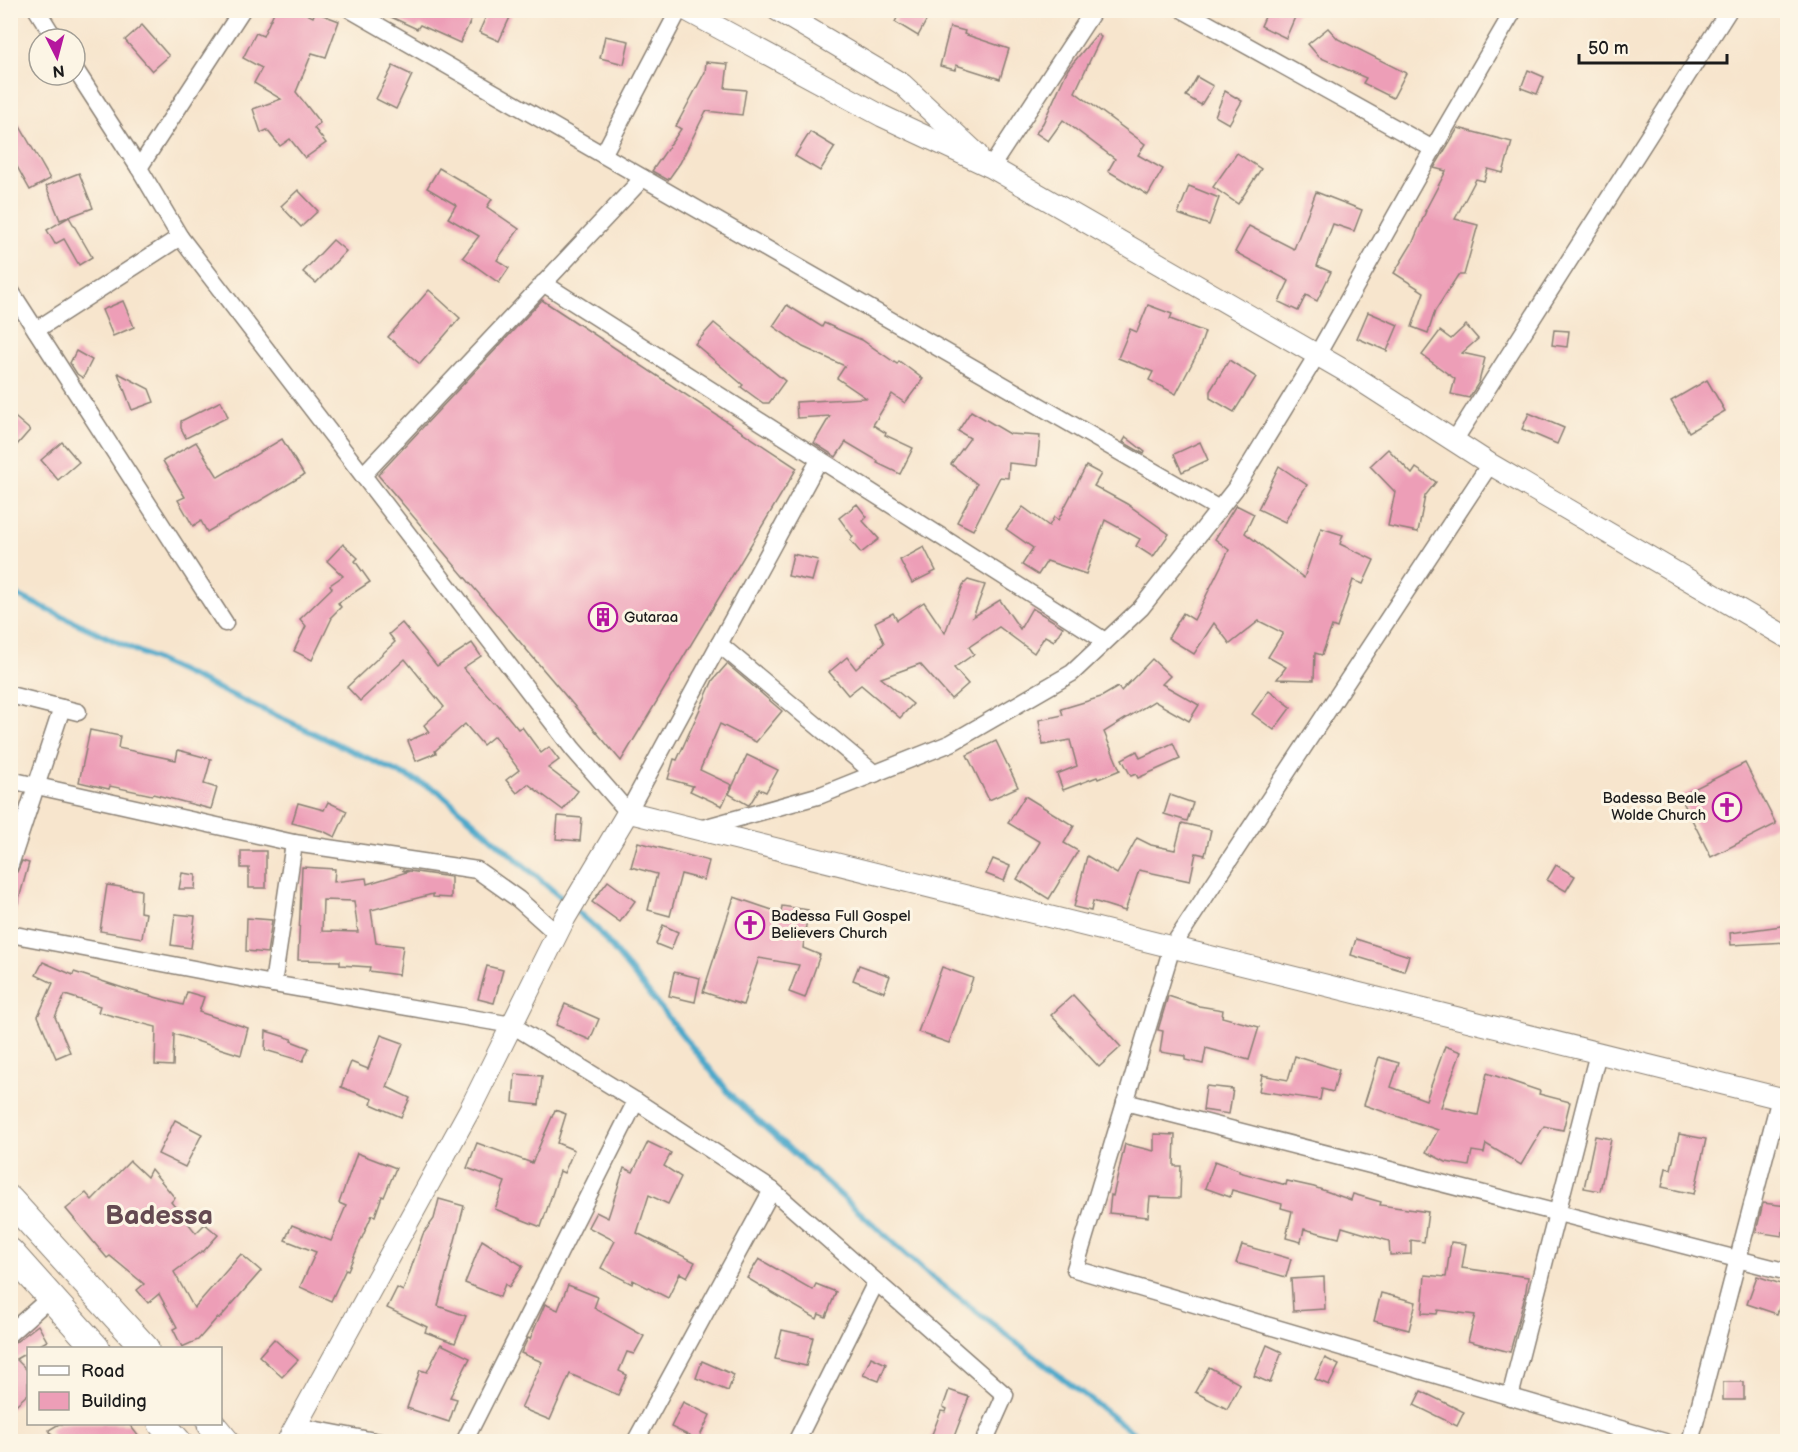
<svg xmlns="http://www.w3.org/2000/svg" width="1798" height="1452" font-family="'Balsamiq Sans',sans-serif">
	<rect width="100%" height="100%" fill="#fcf5e5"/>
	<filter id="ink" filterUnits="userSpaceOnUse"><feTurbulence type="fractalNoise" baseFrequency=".0167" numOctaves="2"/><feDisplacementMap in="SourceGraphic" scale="12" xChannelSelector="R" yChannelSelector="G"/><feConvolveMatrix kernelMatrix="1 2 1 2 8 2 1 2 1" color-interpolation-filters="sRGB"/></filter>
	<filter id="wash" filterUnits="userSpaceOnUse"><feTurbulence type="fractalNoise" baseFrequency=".008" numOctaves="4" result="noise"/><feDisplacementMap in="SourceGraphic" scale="24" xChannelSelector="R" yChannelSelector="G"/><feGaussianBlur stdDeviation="1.35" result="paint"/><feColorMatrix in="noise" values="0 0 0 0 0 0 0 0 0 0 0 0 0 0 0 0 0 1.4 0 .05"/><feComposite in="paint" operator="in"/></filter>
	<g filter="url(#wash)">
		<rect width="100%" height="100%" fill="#f7e5cd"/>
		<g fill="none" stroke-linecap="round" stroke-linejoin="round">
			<!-- stream -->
			<path stroke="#4ca8ca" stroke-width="6" d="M10 592 438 791 597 929 734 1099 928 1274 1145 1442"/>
		</g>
		<g id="blocks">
			<!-- building -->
			<g fill="#ed9eb7" fill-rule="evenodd">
				<path d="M275 10H299L313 17 315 12 339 21 326 57 312 53 296 92 320 123 314 128 326 143 305 158 290 139 280 146 267 130 261 133 253 109 281 99 254 83 262 68 243 58 256 33 263 36Z"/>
				<path d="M376 10H460L473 16 460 43 420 25 417 29Z"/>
				<path d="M489 10H501L511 15 499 41 479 32Z"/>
				<path d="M901 10H932L918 36 895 22Z"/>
				<path d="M1268 10H1298L1286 38 1261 26Z"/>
				<path d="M142 25 169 56 152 71 125 40Z"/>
				<path d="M950 27 965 31 964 34 1009 49 1000 79 956 65 955 70 940 66Z"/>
				<path d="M1328 28 1338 39 1406 73 1393 98 1363 83 1366 78 1319 57 1308 44Z"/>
				<path d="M1097 34 1101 37 1075 92 1145 144 1138 155 1163 169 1148 195 1108 171 1115 159 1063 120 1048 141 1036 133 1043 123 1068 69Z"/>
				<path d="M605 36 629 41 624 64 600 58Z"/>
				<path d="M706 62 728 64 725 88 746 90 742 115 706 111 680 163 668 180 652 171 681 129 676 126 705 72Z"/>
				<path d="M393 66 412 75 396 109 376 99Z"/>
				<path d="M1528 70 1544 77 1537 94 1521 88Z"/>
				<path d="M1197 77 1213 86 1201 105 1186 96Z"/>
				<path d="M1225 91 1242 101 1229 124 1215 116Z"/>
				<path d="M10 109 50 179 30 190 10 154Z"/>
				<path d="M1458 128 1512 142 1503 173 1488 169 1484 181 1476 179 1455 219 1478 225 1464 275H1458L1435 311 1428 333 1412 327 1424 292 1394 273 1413 242 1426 211H1425L1446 171 1434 168Z"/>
				<path d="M810 132 835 147 820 171 795 156Z"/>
				<path d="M1237 153 1261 169 1238 204 1213 187Z"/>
				<path d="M439 168 492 199 487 207 519 229 497 260 509 268 499 283 463 257 479 236 448 218 456 205 427 188Z"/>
				<path d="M79 173 93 208 60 220 46 186Z"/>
				<path d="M1189 186 1219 198 1209 225 1178 214Z"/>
				<path d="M298 190 318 211 301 227 281 206Z"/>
				<path d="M1316 192 1362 210 1354 231 1333 224 1317 266 1331 272 1317 301 1306 295 1298 311 1279 302 1289 281 1235 252 1249 226 1294 249Z"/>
				<path d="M69 217 92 257 79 265 64 239 55 244 47 230Z"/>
				<path d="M333 240 346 251 316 283 303 272Z"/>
				<path d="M429 290 460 318 420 364 388 337Z"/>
				<path d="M542 300 797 468 621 761 378 475Z"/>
				<path d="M123 301 134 327 113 336 102 310Z"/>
				<path d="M787 305 822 327 824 323 862 340 897 364 899 361 923 379 905 403 892 394 873 425 886 433 885 435 913 448 900 474 877 463 878 461 846 442 836 457 814 443 830 416 797 418 796 402 866 398 837 378 845 366 803 347 773 326Z"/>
				<path d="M1148 305 1172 314 1170 319 1205 332 1199 350 1176 394 1149 380 1153 372 1118 358 1130 329 1137 332Z"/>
				<path d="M1368 312 1398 325 1387 351 1357 338Z"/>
				<path d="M714 323 785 381 769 403H763L741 387 743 385 695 344Z"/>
				<path d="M1466 325 1478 339 1462 353 1485 358 1479 382 1469 398 1451 394 1455 379 1422 355 1440 331 1451 339Z"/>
				<path d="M1554 330 1569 331 1567 347 1552 345Z"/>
				<path d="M76 351 92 360 83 378 77 374 70 363Z"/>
				<path d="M1229 360 1256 377 1234 412 1210 398V391Z"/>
				<path d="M118 373 149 389 154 402 132 410Z"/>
				<path d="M1707 380 1725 411 1689 432 1671 401Z"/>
				<path d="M221 401 228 417 186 438 181 428V421Z"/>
				<path d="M971 411 1010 434 1040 436 1037 466 1009 463 1008 478 1000 477 973 530 957 522 977 484 951 464 970 438 958 431Z"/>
				<path d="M10 413 30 430 10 453Z"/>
				<path d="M1529 413 1564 428 1557 444 1522 429Z"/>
				<path d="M1126 437 1145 452 1144 454 1123 442Z"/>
				<path d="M282 439 304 475 207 532 201 521 193 526 178 500 185 497 163 461 196 442 218 477Z"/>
				<path d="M62 442 79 462 58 480 41 460Z"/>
				<path d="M1200 442 1208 460 1182 472 1174 454Z"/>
				<path d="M1388 449 1412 474 1416 468 1436 482 1425 496 1418 532 1388 526 1395 492 1370 466Z"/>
				<path d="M1086 466 1101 474 1094 486 1127 504 1169 534 1153 557 1136 546 1140 539 1105 520 1086 574 1047 561 1038 575 1022 565 1033 548 1006 529 1023 507 1049 526 1054 517 1058 520Z"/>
				<path d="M1279 466 1307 485 1294 505 1285 522 1258 509Z"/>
				<path d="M857 504 867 517 863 521 879 539 861 553 850 540 853 537 839 518Z"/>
				<path d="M1236 505 1254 514 1245 533 1304 578 1321 528 1343 535 1340 544 1374 560 1363 584 1353 580 1337 628 1332 626 1322 655 1315 653 1314 680 1277 679 1286 667 1268 657 1283 633 1259 621 1230 644 1214 623 1194 654 1168 638 1183 613 1194 620 1229 550 1215 539Z"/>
				<path d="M343 544 358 558 355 561 370 582 338 603 341 607 331 617 332 618 312 660 294 651 306 626 300 619 332 588 330 585 343 576 327 561Z"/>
				<path d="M924 547 936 571 912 583 900 560Z"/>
				<path d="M793 554 818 560 812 581 788 576Z"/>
				<path d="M968 580 985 585 973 617 1000 600 1020 629 1032 608 1063 627 1054 641 1045 636 1034 653 999 627 969 647 974 654 954 668 968 684 951 699 920 664 881 678 913 704 900 718 861 685 848 695 829 672 847 657 856 669 884 643 875 622 893 613 897 620 924 602 945 633 963 585Z"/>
				<path d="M402 623 437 666 472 643 481 656 463 668 494 702 495 701 518 729 522 727 541 753 549 747 559 760 548 768 578 791 563 810 528 784 517 793 506 780 519 770 494 736 483 745 465 724 435 751 436 753 416 761 408 741 429 732 424 725 444 707 405 659 360 701 347 687 395 642 389 634Z"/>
				<path d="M1152 659 1170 676 1162 684 1199 705 1189 721 1154 701 1104 732 1120 770 1098 779 1097 777 1063 790 1057 774 1077 766 1070 740 1043 745 1039 720 1063 715 1061 709 1101 697 1118 687 1121 691Z"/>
				<path d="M727 664 782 711 756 742 720 724 700 770 732 785 722 806 690 791 693 786 668 779 674 759 677 760 713 680Z"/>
				<path d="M1269 690 1291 707 1274 730 1252 714Z"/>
				<path d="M90 730 120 736 118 748 176 760 178 750 211 759 204 784 217 788 211 809 153 794 152 795 110 786 109 789 79 782Z"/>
				<path d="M996 741 1018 787 989 800 967 755Z"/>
				<path d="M1173 743 1180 759 1138 778 1136 774 1131 776 1122 759 1137 751 1140 758Z"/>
				<path d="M747 755 778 770 766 792 759 789 750 804 748 805 729 794Z"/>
				<path d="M1745 763 1776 824 1711 857 1680 796Z"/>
				<path d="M1170 795 1193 803 1187 821 1164 814Z"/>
				<path d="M1025 796 1074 826 1064 843 1078 851 1049 899 1017 879 1040 842 1008 823Z"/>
				<path d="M328 802 347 811 335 837 323 831 292 823 298 803 324 810Z"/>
				<path d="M558 816 582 818 580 841 556 839Z"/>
				<path d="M1182 823 1211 830 1205 855 1196 853 1190 881 1139 870 1125 911 1093 901 1091 911 1074 907 1087 856 1117 874 1137 838 1151 845 1175 850Z"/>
				<path d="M638 842 709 861 704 880 681 874 670 916 648 910 657 874 631 867Z"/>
				<path d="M241 851H266V888H249V868H241Z"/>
				<path d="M993 859 1010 866 1004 881 986 874Z"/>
				<path d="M22 861 29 863 15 913H10V875L17 872Z"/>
				<path d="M1556 865 1575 876 1566 891 1547 880Z"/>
				<path d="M302 867 335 869 334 882 366 878 367 884 407 872 402 870 451 877V898L433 897V894L371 910 376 943 403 946 399 975 369 971 370 967 340 965V961L298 960ZM323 900 354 901 358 932 322 931Z"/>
				<path d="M182 873 196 875 195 889H179Z"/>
				<path d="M608 881 635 901 620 922 592 902Z"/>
				<path d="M107 885 141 890 140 912 146 913 142 938 100 931Z"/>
				<path d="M734 897 781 913 782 906 808 910 803 948 820 955 805 998 789 992 799 965 759 958 743 1005 703 992Z"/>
				<path d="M175 914 195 916 191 948 171 945Z"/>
				<path d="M247 918 272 920 267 953 246 951Z"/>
				<path d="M663 925 678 932 671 950 656 944Z"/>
				<path d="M1788 925V942L1731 945 1730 933Z"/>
				<path d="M1356 939 1409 956 1404 971 1351 955Z"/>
				<path d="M43 962 73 975 74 972 126 989 183 1005 187 992 204 997 199 1012 248 1028 241 1055 174 1034 173 1066 155 1065 156 1027 98 1012 100 1006 65 995 55 1017 70 1052 56 1058 38 1016 53 983 36 975Z"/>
				<path d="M859 965 890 976 884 992 853 980Z"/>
				<path d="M487 966 503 970 494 1003 478 999Z"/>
				<path d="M942 967 973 978 949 1043 918 1032Z"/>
				<path d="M674 972 700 978 695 1002 669 996Z"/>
				<path d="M1073 995 1121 1047 1099 1067 1051 1015Z"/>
				<path d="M1168 996 1199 1006 1223 1010 1222 1017 1259 1027 1249 1060 1206 1048 1203 1064 1185 1060V1056L1160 1052 1163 1031 1158 1030Z"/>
				<path d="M565 1004 599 1019 590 1040 556 1025Z"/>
				<path d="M266 1031 292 1039 291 1041 309 1048 303 1061 265 1050Z"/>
				<path d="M381 1035 403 1043 387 1087 410 1098 401 1117 371 1104 373 1099 341 1087 351 1062 368 1069Z"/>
				<path d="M1445 1046 1461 1052 1441 1107 1478 1115 1487 1073 1540 1091 1539 1094 1570 1102 1563 1130 1544 1126 1521 1165 1486 1144 1484 1153 1472 1151 1469 1166 1446 1162 1426 1152 1438 1130 1364 1105 1379 1057 1399 1063 1391 1087 1426 1100Z"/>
				<path d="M1295 1056 1339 1070 1333 1092 1322 1089 1320 1100 1259 1091 1262 1075 1288 1080Z"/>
				<path d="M515 1074 542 1076 539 1105 513 1102Z"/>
				<path d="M1206 1086 1233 1089 1229 1114 1203 1110Z"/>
				<path d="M555 1110 566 1114 557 1143 574 1150 564 1173 560 1171 541 1227 495 1209 505 1182 467 1168 477 1143 532 1163Z"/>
				<path d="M175 1120 202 1134 185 1167 158 1154Z"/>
				<path d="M1154 1134 1175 1135 1174 1166H1181L1180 1198 1150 1197 1148 1217 1109 1213 1111 1195 1113 1196 1125 1144 1154 1151Z"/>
				<path d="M1679 1134 1706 1139 1694 1194 1662 1187 1666 1168 1671 1169Z"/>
				<path d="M1595 1136 1611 1139 1600 1191 1584 1188Z"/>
				<path d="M648 1142 671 1153 664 1166 681 1177 668 1204 649 1195 637 1233 695 1262 687 1277 680 1273 668 1298 633 1280 632 1284 601 1268 615 1241 588 1227 596 1212 608 1218 624 1168 633 1172Z"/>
				<path d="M357 1153 396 1168 384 1197 382 1196 375 1216 372 1215 348 1270 346 1269 331 1301 300 1287 316 1252 285 1240 292 1225 331 1241 346 1206 339 1203Z"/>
				<path d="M130 1161 147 1177 151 1169 175 1198 171 1202 196 1233 205 1224 218 1235 203 1252 202 1251 174 1272 194 1308 241 1254 261 1271 219 1319 217 1318 198 1340 182 1347 173 1329 177 1327 159 1294 148 1303 137 1290 144 1284 110 1256 107 1258 66 1209 86 1193 92 1200Z"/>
				<path d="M1215 1161 1239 1170V1172L1286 1185 1287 1181 1314 1187 1351 1200 1353 1194 1381 1202 1380 1205 1428 1212 1424 1242 1411 1240V1254L1390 1255 1389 1241 1342 1227 1339 1238 1304 1229 1301 1242 1286 1238 1292 1211 1281 1208 1282 1204 1232 1190 1230 1197 1205 1188Z"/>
				<path d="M439 1199 464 1206 438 1306 466 1316 455 1343 425 1332 427 1327 387 1308 397 1288 403 1291 423 1234 434 1219Z"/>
				<path d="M1763 1203 1787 1206 1782 1236 1756 1232Z"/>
				<path d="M482 1240 523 1266 509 1287 505 1284 500 1297 465 1283Z"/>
				<path d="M1451 1242 1466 1244 1462 1268 1528 1277 1525 1296 1510 1352 1468 1341 1475 1315 1438 1310 1437 1314 1422 1313 1425 1275 1446 1277Z"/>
				<path d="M1242 1245 1291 1259 1286 1277 1236 1263Z"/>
				<path d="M759 1259 813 1290 816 1284 836 1292 826 1317 819 1314 817 1319 747 1278Z"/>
				<path d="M1757 1276 1787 1286 1777 1314 1747 1304Z"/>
				<path d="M1324 1277 1325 1309 1293 1311 1291 1279Z"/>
				<path d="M568 1285 598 1297 594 1308 644 1336 634 1354 627 1352 619 1371 627 1375 618 1395 570 1374 550 1420 521 1408 542 1362 521 1353 528 1338 530 1339 545 1304 558 1310Z"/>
				<path d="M1381 1293 1416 1302 1409 1330 1374 1321Z"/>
				<path d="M38 1325 47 1341 35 1348H28V1352L16 1359 28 1371V1394L10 1410V1343L17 1341Z"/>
				<path d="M782 1330 813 1337 806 1366 775 1359Z"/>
				<path d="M274 1339 298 1360 282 1377 259 1356Z"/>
				<path d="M441 1344 470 1358 450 1397 457 1399 449 1422 407 1408 420 1370 427 1372Z"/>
				<path d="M1267 1345 1282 1352 1270 1383 1254 1376Z"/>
				<path d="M871 1357 886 1364 879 1381 863 1375Z"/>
				<path d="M1325 1358 1339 1365 1329 1385 1315 1379Z"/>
				<path d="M702 1361 734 1375 728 1391 696 1378Z"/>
				<path d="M1209 1367 1240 1384 1227 1409 1195 1392Z"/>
				<rect x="1723" y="1382" width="21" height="18"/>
				<path d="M949 1390 969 1397 952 1442H929L941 1411 946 1412 947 1409 943 1407Z"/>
				<path d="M1421 1391 1464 1412 1457 1426 1414 1405Z"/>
				<path d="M683 1402 710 1415 698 1440 671 1427Z"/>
				<path d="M59 1424H129L143 1442H56L49 1430Z"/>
			</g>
		</g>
	</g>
	<g filter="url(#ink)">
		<use href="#blocks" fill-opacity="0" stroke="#8a8074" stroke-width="1.5"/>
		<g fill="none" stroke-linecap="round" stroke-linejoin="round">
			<!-- minor casing -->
			<g stroke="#8a8074" stroke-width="19">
				<g id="minor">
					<path d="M37 10 55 39"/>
					<path d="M351 10 1219 509"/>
					<path d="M1183 10 1433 149"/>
					<path d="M75 69 139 168 180 237 573 749 628 812 819 460"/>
					<path d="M603 155 679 10"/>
					<path d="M991 167 1094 10"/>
					<path d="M139 168 242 10"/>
					<path d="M543 283 1105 641"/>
					<path d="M10 290 225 623"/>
					<path d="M36 330 180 237"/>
					<path d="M1454 441 1729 10"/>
					<path d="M1490 464 1172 947 1075 1269 1665 1442"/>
					<path d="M363 475 643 178"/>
					<path d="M719 644 875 774"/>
					<path d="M10 695 78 712"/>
					<path d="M10 780 294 843 477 870 518 899 557 934"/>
					<path d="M696 830 821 795 951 743 1072 673 1141 608 1235 489 1317 355 1433 149 1514 10"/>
					<path d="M10 865 62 708"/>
					<path d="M10 934 273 984 512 1025 636 1101 772 1190 1005 1395 984 1442"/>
					<path d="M273 984 294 843"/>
					<path d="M1125 1102 1788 1272"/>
					<path d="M10 1333 51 1297"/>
					<path d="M1510 1397 1598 1053"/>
					<path d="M296 1426 380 1442"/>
					<path d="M464 1442 636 1101"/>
					<path d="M635 1442 772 1190"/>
					<path d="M796 1442 876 1282"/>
					<path d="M1690 1442 1780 1098"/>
				</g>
			</g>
			<!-- tertiary casing -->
			<g stroke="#8a8074" stroke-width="23">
				<g id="tertiary">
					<path d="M686 10 882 116 991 167 1352 375 1490 464 1788 638"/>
					<path d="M777 10 902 84 977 154"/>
					<path d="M287 1442 470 1109 565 918 628 812 1788 1100"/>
				</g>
			</g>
			<!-- primary casing -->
			<g stroke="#8a8074" stroke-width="29">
				<g id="primary">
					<path d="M10 1200 145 1348"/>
					<path d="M10 1252 96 1348"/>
					<path d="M162 1424 178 1442"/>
					<path d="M211 1424 226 1442"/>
				</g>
			</g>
			<!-- minor -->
			<use href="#minor" stroke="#fff" stroke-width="16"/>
			<!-- tertiary -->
			<use href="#tertiary" stroke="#fff" stroke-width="21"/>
			<!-- primary -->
			<use href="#primary" stroke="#fff" stroke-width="27"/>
		</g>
	</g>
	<!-- icons -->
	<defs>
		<g id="building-ring" transform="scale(1.5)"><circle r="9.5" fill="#fcf5e5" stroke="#b5179e" stroke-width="1.5"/><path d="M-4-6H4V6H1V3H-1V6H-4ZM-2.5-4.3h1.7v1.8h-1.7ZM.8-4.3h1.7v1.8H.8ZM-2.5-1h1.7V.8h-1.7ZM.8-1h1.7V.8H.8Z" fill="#b5179e"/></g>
		<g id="church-ring" transform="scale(1.5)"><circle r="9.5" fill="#fcf5e5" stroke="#b5179e" stroke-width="1.5"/><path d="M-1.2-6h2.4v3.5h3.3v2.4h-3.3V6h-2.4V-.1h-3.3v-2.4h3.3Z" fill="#b5179e"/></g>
	</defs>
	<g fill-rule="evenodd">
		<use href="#building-ring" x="603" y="617"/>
		<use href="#church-ring" x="1727" y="807"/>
		<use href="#church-ring" x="750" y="925"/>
	</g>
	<g text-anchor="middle" stroke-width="6" stroke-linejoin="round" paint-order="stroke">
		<!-- poi labels -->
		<g font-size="15" fill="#1c1c1c" stroke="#fcf5e5" text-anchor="start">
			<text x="624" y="622">Gutaraa</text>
			<text x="1706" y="803" text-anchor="end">Badessa Beale<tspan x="1706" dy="17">Wolde Church</tspan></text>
			<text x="771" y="921">Badessa Full Gospel<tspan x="771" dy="17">Believers Church</tspan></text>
		</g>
		<!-- town labels -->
		<g font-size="27" font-weight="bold" fill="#654a52" stroke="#fcf5e5">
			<text x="159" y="1224">Badessa</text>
		</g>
	</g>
	<!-- margin -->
	<rect width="1798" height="1452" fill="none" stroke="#fcf5e5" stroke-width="36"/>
	<!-- legend -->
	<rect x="27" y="1347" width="195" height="78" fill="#fcf5e5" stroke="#a29e95" stroke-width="1.5"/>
	<rect x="39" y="1366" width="30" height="9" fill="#ffffff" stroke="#a29e95" stroke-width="1.5"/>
	<text x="81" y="1377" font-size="18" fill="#1c1c1c">Road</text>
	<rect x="39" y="1392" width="30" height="18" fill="#ed9eb7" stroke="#a29e95" stroke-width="1.5"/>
	<text x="81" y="1407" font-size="18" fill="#1c1c1c">Building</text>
	<!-- north arrow -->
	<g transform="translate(57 57) rotate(174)"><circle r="28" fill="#fcf5e5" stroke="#a29e95" stroke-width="1.5"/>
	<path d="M0-4.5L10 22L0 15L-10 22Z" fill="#b5179e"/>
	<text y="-9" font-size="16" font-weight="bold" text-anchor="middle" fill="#1c1c1c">N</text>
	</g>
	<!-- scale -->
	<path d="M1579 54v9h148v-9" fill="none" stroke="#1c1c1c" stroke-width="3"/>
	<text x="1588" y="54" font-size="18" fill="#1c1c1c" stroke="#fcf5e5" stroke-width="4.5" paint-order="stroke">50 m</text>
</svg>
